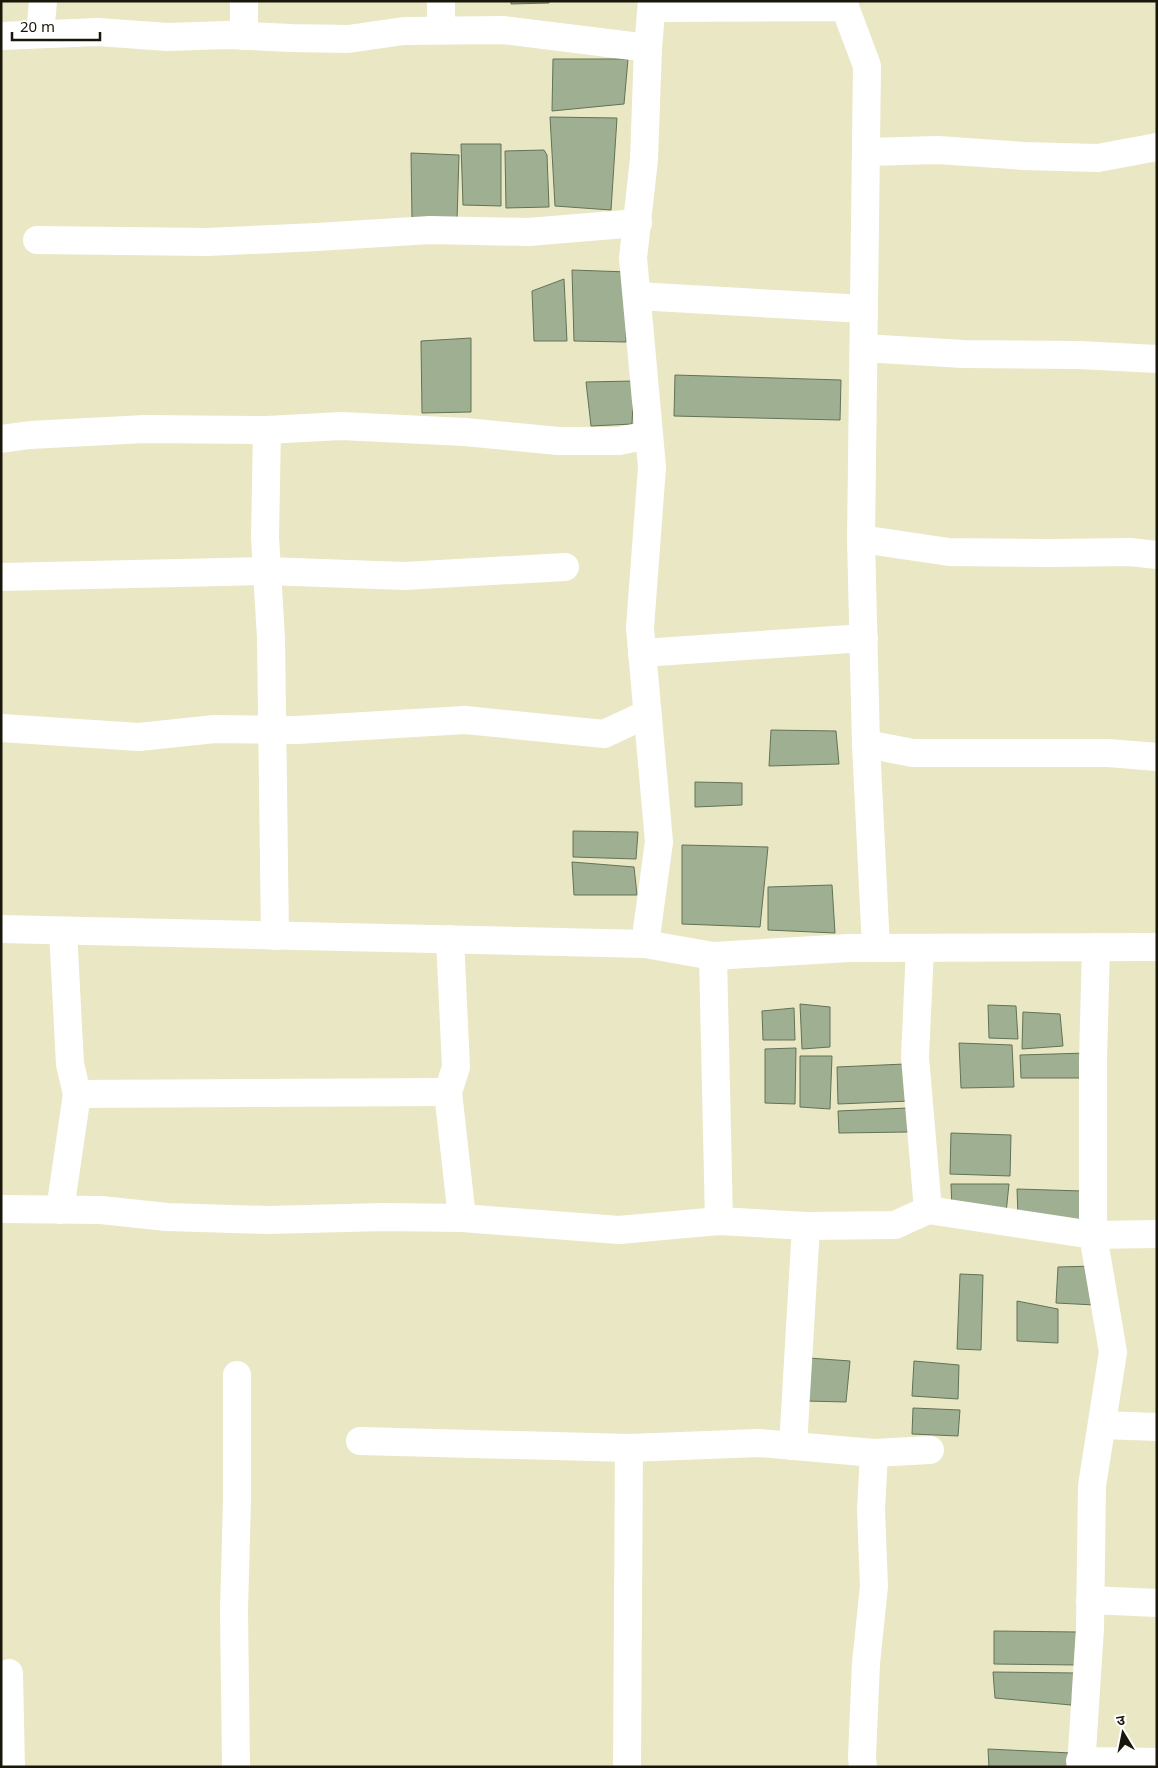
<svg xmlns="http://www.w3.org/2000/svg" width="1158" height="1768" font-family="'Noto Sans','Noto Sans Devanagari',sans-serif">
	<rect width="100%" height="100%" fill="#eae7c4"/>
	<!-- building -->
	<g fill="#9fb092" stroke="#627256">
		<path d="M511 1H549V3L511 4Z"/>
		<path d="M553 59H628L624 104 552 111Z"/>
		<path d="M550 117 617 118 611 210 555 206Z"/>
		<path d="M461 144H501V206L463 205Z"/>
		<path d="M544 150 547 155 549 207 506 208 505 151Z"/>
		<path d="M411 153 459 155 457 221H412Z"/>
		<path d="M572 270 628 272 626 342 574 341Z"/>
		<path d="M564 279 567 341H534L532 291Z"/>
		<path d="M471 338V412L422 413 421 341Z"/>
		<path d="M675 375 841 380 840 420 674 416Z"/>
		<path d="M634 381 632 424 591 426 586 382Z"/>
		<path d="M771 730 836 731 839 764 769 766Z"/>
		<path d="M695 782 742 783V805L695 807Z"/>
		<path d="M573 831 638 832 636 859 573 857Z"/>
		<path d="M682 845 768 847 760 927 682 924Z"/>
		<path d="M572 862 634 867 637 895H574Z"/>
		<path d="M832 885 835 933 768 930V887Z"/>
		<path d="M800 1004 830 1007V1047L802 1049Z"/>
		<path d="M988 1005 1016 1006 1018 1039 989 1038Z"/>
		<path d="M794 1008 795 1040H763L762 1011Z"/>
		<path d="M1023 1012 1060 1014 1063 1046 1022 1049Z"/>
		<path d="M959 1043 1012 1045 1014 1087 961 1088Z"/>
		<path d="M796 1048 795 1104 765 1103V1049Z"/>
		<path d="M1087 1053 1088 1078H1021L1020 1055Z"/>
		<path d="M800 1056H832L830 1109 800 1107Z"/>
		<path d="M905 1064 911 1101 838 1104 837 1067Z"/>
		<path d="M908 1108V1132L839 1133 838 1111Z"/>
		<path d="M951 1133 1011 1135 1010 1176 950 1174Z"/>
		<path d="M951 1184H1009L1006 1213 952 1208Z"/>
		<path d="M1017 1189 1082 1191V1222L1018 1217Z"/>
		<path d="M1094 1266 1095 1305 1056 1303 1058 1267Z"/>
		<path d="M960 1274 983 1275 981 1350 957 1349Z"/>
		<path d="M1017 1301 1058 1309V1343L1017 1341Z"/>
		<path d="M809 1358 850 1361 846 1402 806 1401Z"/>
		<path d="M914 1361 959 1365 958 1399 912 1396Z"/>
		<path d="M913 1408 960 1410 958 1436 912 1434Z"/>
		<path d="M994 1631 1078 1632 1077 1665 994 1664Z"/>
		<path d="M993 1672 1076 1673 1071 1705 995 1698Z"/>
		<path d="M988 1749 1071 1753V1767H989Z"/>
	</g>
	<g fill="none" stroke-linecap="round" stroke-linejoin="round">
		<!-- street -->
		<g stroke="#fff" stroke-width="28">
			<path d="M652 8 845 7 867 66 861 539 866 744 876 948"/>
			<path d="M441 30V1"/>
			<path d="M40 34 43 1"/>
			<path d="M1 36 98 32 167 37 227 35 291 38 348 39 404 31 503 30 648 48"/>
			<path d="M244 36V1"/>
			<path d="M866 152 938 150 1024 156 1098 158 1157 147"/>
			<path d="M37 240 207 242 317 237 430 230 528 232 638 223"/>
			<path d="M637 296 864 309"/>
			<path d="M864 348 963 354 1079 355 1157 359"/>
			<path d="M267 430 265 537 271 638 275 936"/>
			<path d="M1 439 30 435 145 429 267 430 341 426 465 432 558 441H619L649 435"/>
			<path d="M861 539 949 552 1050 553 1130 552 1157 555"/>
			<path d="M1 577 267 571 404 576 565 567"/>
			<path d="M642 653 864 638"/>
			<path d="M1 728 139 737 215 729 297 730 465 720 604 734 647 714"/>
			<path d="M866 744 913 753H1108L1157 757"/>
			<path d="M1 929 645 944 713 956 849 948 1157 947"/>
			<path d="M450 939 456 1067 448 1092 462 1218"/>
			<path d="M645 944 659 842 640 628 652 467 633 258 644 159 648 48 652 1"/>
			<path d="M1096 947 1093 1060V1235L1157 1234"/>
			<path d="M713 956 719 1221"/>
			<path d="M77 1094 448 1092"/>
			<path d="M1 1209 101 1210 167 1217 267 1220 385 1217 462 1218 619 1230 719 1221 806 1226 895 1225 928 1210 915 1057 920 948"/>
			<path d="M60 1210 77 1094 70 1064 63 931"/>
			<path d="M928 1210 1093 1235 1113 1352 1092 1486 1090 1628 1081 1767"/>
			<path d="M1102 1425 1157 1427"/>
			<path d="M360 1441 629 1448"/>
			<path d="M793 1446 806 1226"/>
			<path d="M1090 1600 1157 1603"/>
			<path d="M9 1673 11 1767"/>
			<path d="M1080 1761 1157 1762"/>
			<path d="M236 1767 234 1610 237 1501V1375"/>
			<path d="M627 1767 629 1448 759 1443 874 1453 930 1450"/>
			<path d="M863 1767 862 1757 866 1663 874 1586 871 1510 874 1453"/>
		</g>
	</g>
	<!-- border -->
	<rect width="1158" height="1768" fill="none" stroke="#18170a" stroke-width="5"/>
	<!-- north arrow -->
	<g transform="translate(1123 1733) rotate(350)" stroke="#ffffff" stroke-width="4" paint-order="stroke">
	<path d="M0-4L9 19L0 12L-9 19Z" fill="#18170a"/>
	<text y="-8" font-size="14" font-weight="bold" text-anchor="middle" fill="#18170a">उ</text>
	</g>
	<!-- scale -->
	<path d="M12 32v8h88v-8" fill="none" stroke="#18170a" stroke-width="2.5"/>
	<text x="20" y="32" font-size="15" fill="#18170a" stroke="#ffffff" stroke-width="4" paint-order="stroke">20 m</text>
</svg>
